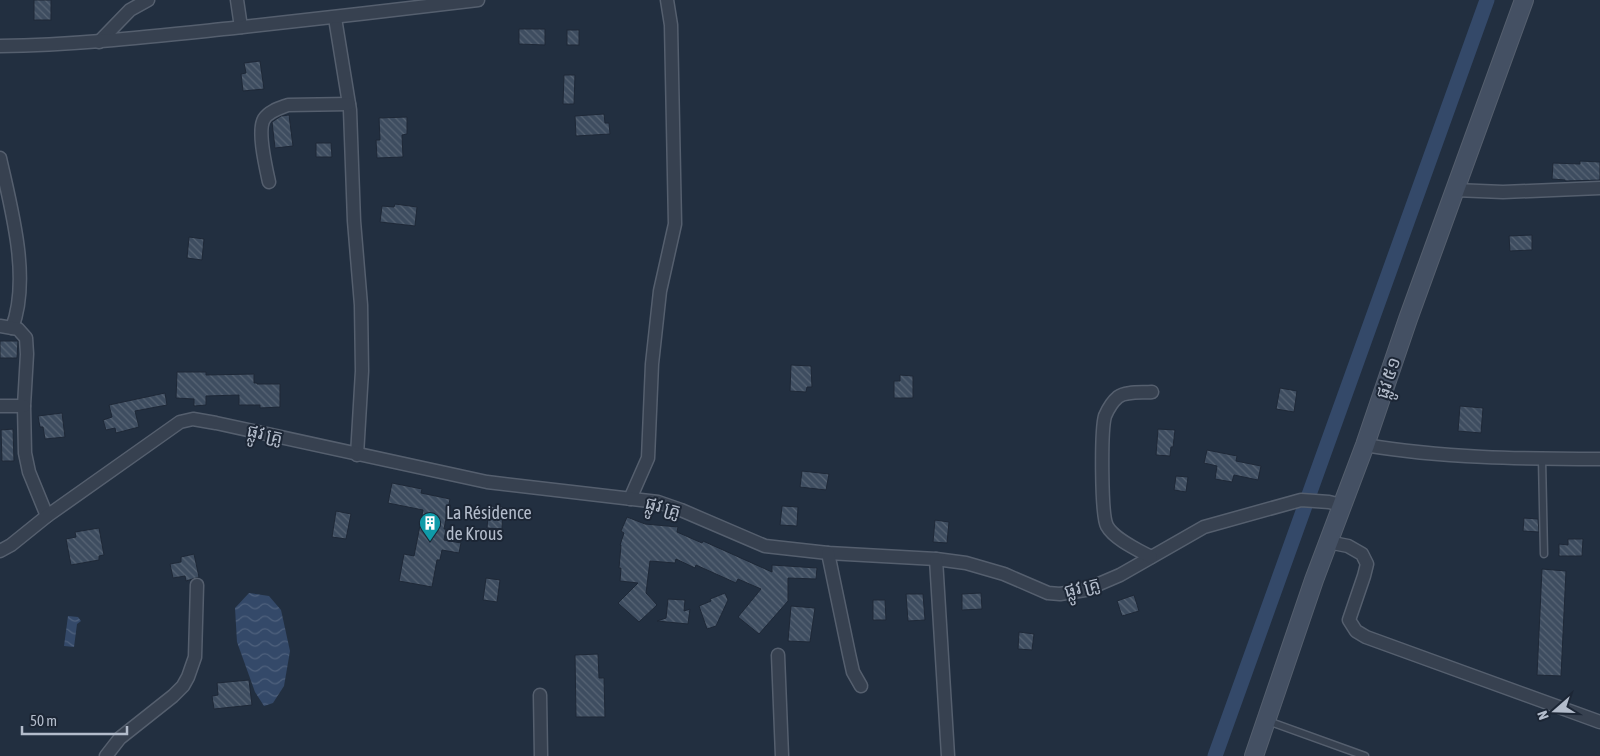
<svg xmlns="http://www.w3.org/2000/svg" width="1600" height="756" font-family="'Asap Condensed','Noto Sans Khmer',sans-serif">
	<defs>
		<pattern id="water-waves" width="16" height="10" patternUnits="userSpaceOnUse" patternTransform="scale(1.25)"><rect width="16" height="10" fill="#344969"/><path d="M0 5q4-4 8 0t8 0" fill="none" stroke="#4f617d"/></pattern>
		<pattern id="building-back-hatch" width="6" height="6" patternUnits="userSpaceOnUse" patternTransform="scale(1.25)"><rect width="6" height="6" fill="#3e4d60"/><path d="M-1 5l2 2M0 0l6 6M5-1l2 2" fill="none" stroke="#586575"/></pattern>
	</defs>
	<rect width="100%" height="100%" fill="#222f40"/>
	<!-- water -->
	<g fill="url(#water-waves)">
		<path d="M249 593 269 596 281 610 290 651 284 686 273 703 264 706 255 692 237 642 235 608Z"/>
		<path d="M68 616 78 617 81 621 77 624 74 647 64 646Z"/>
	</g>
	<g fill="none" stroke-linecap="round" stroke-linejoin="round">
		<!-- canal -->
		<path stroke="#344969" stroke-width="15" d="M1215 756 1487 0"/>
	</g>
	<!-- building -->
	<g fill="url(#building-back-hatch)" stroke="#1e2837">
		<rect x="34" y="0" width="17" height="20"/>
		<path d="M519 29H545V45L519 44Z"/>
		<rect x="567" y="30" width="12" height="15"/>
		<path d="M260 61 264 89 243 91 241 74 246 73 244 63Z"/>
		<path d="M564 75H575L574 104H563Z"/>
		<path d="M604 114 605 123H609L610 134 576 136 575 116Z"/>
		<path d="M289 115 293 146 275 148 272 122 281 116Z"/>
		<path d="M407 117V134L402 135 403 157 377 158 376 140H380L379 118Z"/>
		<path d="M316 143H331L332 157H316Z"/>
		<path d="M1580 161 1600 162V180L1565 181V180L1552 179 1553 163 1580 164Z"/>
		<path d="M395 204 417 207 415 226 380 222 382 206 394 207Z"/>
		<path d="M1532 235V250L1510 251 1509 236Z"/>
		<path d="M189 237 204 239 202 260 187 258Z"/>
		<path d="M0 341H18L17 358H0Z"/>
		<path d="M791 365 811 366 812 387H807L806 392 790 391Z"/>
		<path d="M177 372H206V375L254 374V383H257V384H280V407L260 408V405H239V395L206 396V405L194 406V399L176 398Z"/>
		<path d="M900 375 913 376V398H894V381H900Z"/>
		<path d="M1280 388 1297 391 1294 412 1276 409Z"/>
		<path d="M165 393 167 405 135 411 139 427 116 433 115 428 106 430 103 420 112 417 109 405Z"/>
		<path d="M1460 406 1483 408 1481 433 1458 431Z"/>
		<path d="M62 413 65 437 45 439 43 427H40L38 416Z"/>
		<path d="M13 429 14 461H2L1 430Z"/>
		<path d="M1158 429 1175 430 1173 447H1171L1170 456 1156 455Z"/>
		<path d="M1207 450 1237 456 1236 461 1261 466 1258 480 1234 475 1232 482 1215 479 1217 466 1204 463Z"/>
		<path d="M802 471 829 474 826 490 800 487Z"/>
		<path d="M1176 476 1188 477 1186 492 1174 490Z"/>
		<path d="M392 483 422 489 421 493 450 499 444 529H446L444 540 461 543 459 553 442 550 440 560H437L432 587 399 581 404 554 414 556 423 510 388 503Z"/>
		<path d="M489 506 503 507 502 529 487 528Z"/>
		<path d="M782 506 798 507 797 526 780 525Z"/>
		<path d="M336 511 351 514 346 539 332 537Z"/>
		<path d="M627 517 645 524 678 527 677 532 702 543 703 541 772 572V565L817 568 816 579 788 578V601L759 634 738 617 761 589 738 579 736 583 696 565 695 568 676 559 675 563 650 561 646 593 657 605 639 622 618 603 638 583 620 581 621 568H619L621 545H620L624 533 621 531Z"/>
		<path d="M1524 518 1538 519 1539 532 1523 531Z"/>
		<path d="M935 520 949 522 947 543 933 542Z"/>
		<path d="M99 528 104 555 99 556V560L71 565 66 539 76 537 75 532Z"/>
		<path d="M1568 539H1583L1582 556H1559V544L1568 545Z"/>
		<path d="M194 554 199 577 186 581 185 576 173 578 170 564 181 562V557Z"/>
		<path d="M1542 569 1566 571 1561 676 1537 675Z"/>
		<path d="M486 578 500 580 497 602 483 600Z"/>
		<path d="M725 593 728 600 716 626 707 629 699 606 711 601 710 599Z"/>
		<path d="M981 593 982 609 962 610V594Z"/>
		<path d="M906 594H923L925 620 908 621Z"/>
		<path d="M1134 595 1139 611 1122 616 1117 601Z"/>
		<path d="M668 599 685 600 684 611 690 609 688 624 657 621 666 618Z"/>
		<path d="M873 600H885L886 620H873Z"/>
		<path d="M791 606 815 608 810 642 788 641Z"/>
		<path d="M1019 632 1034 634 1032 650 1018 649Z"/>
		<path d="M598 654 599 678H604L605 717H576L575 655Z"/>
		<path d="M249 680 252 705 214 709 212 696 218 695 217 683Z"/>
	</g>
	<g fill="none" stroke-linecap="round" stroke-linejoin="round">
		<!-- service casing -->
		<g stroke="#555f6e" stroke-width="9">
			<g id="service">
				<path d="M1542 459 1544 554"/>
				<path d="M1268 721 1365 756"/>
			</g>
		</g>
		<!-- minor casing -->
		<g stroke="#555f6e" stroke-width="15">
			<g id="minor">
				<path d="M237 0 241 27"/>
				<path d="M335 18 350 110 354 221 361 305 362 371 357 455"/>
				<path d="M99 42 130 10 148 0"/>
				<path d="M0 46C78 45 156 36 234 28 315 19 397 10 478 0"/>
				<path d="M0 158C11 208 31 278 12 328"/>
				<path d="M269 182C266 168 257 131 264 119 269 111 280 108 288 105L349 104"/>
				<path d="M1455 190 1503 192 1600 188"/>
				<path d="M0 326 18 329 26 338 27 354 24 406 25 453 29 472 47 516"/>
				<path d="M0 406H24"/>
				<path d="M1365 445C1442 458 1522 459 1600 459"/>
				<path d="M630 499 648 458 652 364 660 291 675 224 671 25 667 0"/>
				<path d="M1328 542 1348 546 1362 554 1367 564 1364 576 1349 620 1356 631 1366 637 1600 722"/>
				<path d="M0 551 11 545 47 516 180 422 193 419 216 423 487 482 658 502 681 510 765 546 828 553 936 559 966 563 1004 574 1048 593 1060 594 1085 590 1120 575 1204 527 1301 500 1329 502 1341 505"/>
				<path d="M828 553 849 654 853 672 861 686"/>
				<path d="M1151 557C1138 550 1114 539 1107 526 1101 515 1101 430 1105 416 1108 409 1112 402 1118 397 1126 391 1142 393 1152 392"/>
				<path d="M936 559 948 756"/>
				<path d="M778 655 782 756"/>
				<path d="M540 695 541 756"/>
				<path d="M106 756 120 738 173 696 183 686 188 677 195 657 197 585"/>
			</g>
		</g>
		<!-- secondary casing -->
		<g stroke="#555f6e" stroke-width="20">
			<path id="secondary" d="M1254 756 1314 580 1365 445 1408 319 1524 0"/>
		</g>
		<!-- service -->
		<use href="#service" stroke="#374150" stroke-width="6"/>
		<!-- minor -->
		<use href="#minor" stroke="#374150" stroke-width="12"/>
		<!-- secondary -->
		<use href="#secondary" stroke="#445063" stroke-width="18"/>
	</g>
	<!-- icons -->
	<defs>
		<g id="building-pin" transform="scale(1.125)"><path d="M0 17L-7.5 6A9.5 9.5 0 1 1 7.5 6Z" fill="#0f9aa8" stroke="#1c2635"/><path d="M-4-6H4V6H1V3H-1V6H-4ZM-2.5-4.3h1.7v1.8h-1.7ZM.8-4.3h1.7v1.8H.8ZM-2.5-1h1.7V.8h-1.7ZM.8-1h1.7V.8H.8Z" fill="#fff"/></g>
	</defs>
	<g fill-rule="evenodd">
		<use href="#building-pin" x="430" y="523"/>
	</g>
	<g text-anchor="middle" stroke-width="4" stroke-linejoin="round" paint-order="stroke">
		<!-- street labels -->
		<g font-size="18" fill="#b3bccb" stroke="#1c2635">
			<text transform="translate(1388 378) rotate(-71)" y="6">ផ្លូវ ៥១</text>
			<text transform="translate(265 434) rotate(12)" y="6">ផ្លូវ គ្រូ</text>
			<text transform="translate(663 507) rotate(15)" y="6">ផ្លូវ គ្រូ</text>
			<text transform="translate(1082 587) rotate(-14)" y="6">ផ្លូវ គ្រូ</text>
		</g>
		<!-- poi labels -->
		<g font-size="18" fill="#b3bccb" stroke="#1c2635" text-anchor="start">
			<text x="446" y="519">La Résidence<tspan x="446" dy="21">de Krous</tspan></text>
		</g>
	</g>
	<!-- north arrow -->
	<g transform="translate(1555 711) rotate(250)" stroke="#1c2635" stroke-width="4" paint-order="stroke">
	<path d="M0-4L9 19L0 12L-9 19Z" fill="#b3bccb"/>
	<text y="-8" font-size="14" font-weight="bold" text-anchor="middle" fill="#b3bccb">N</text>
	</g>
	<!-- scale -->
	<path d="M22 726v8h105v-8" fill="none" stroke="#b3bccb" stroke-width="2.5"/>
	<text x="30" y="726" font-size="15" fill="#b3bccb" stroke="#1c2635" stroke-width="4" paint-order="stroke">50 m</text>
</svg>
